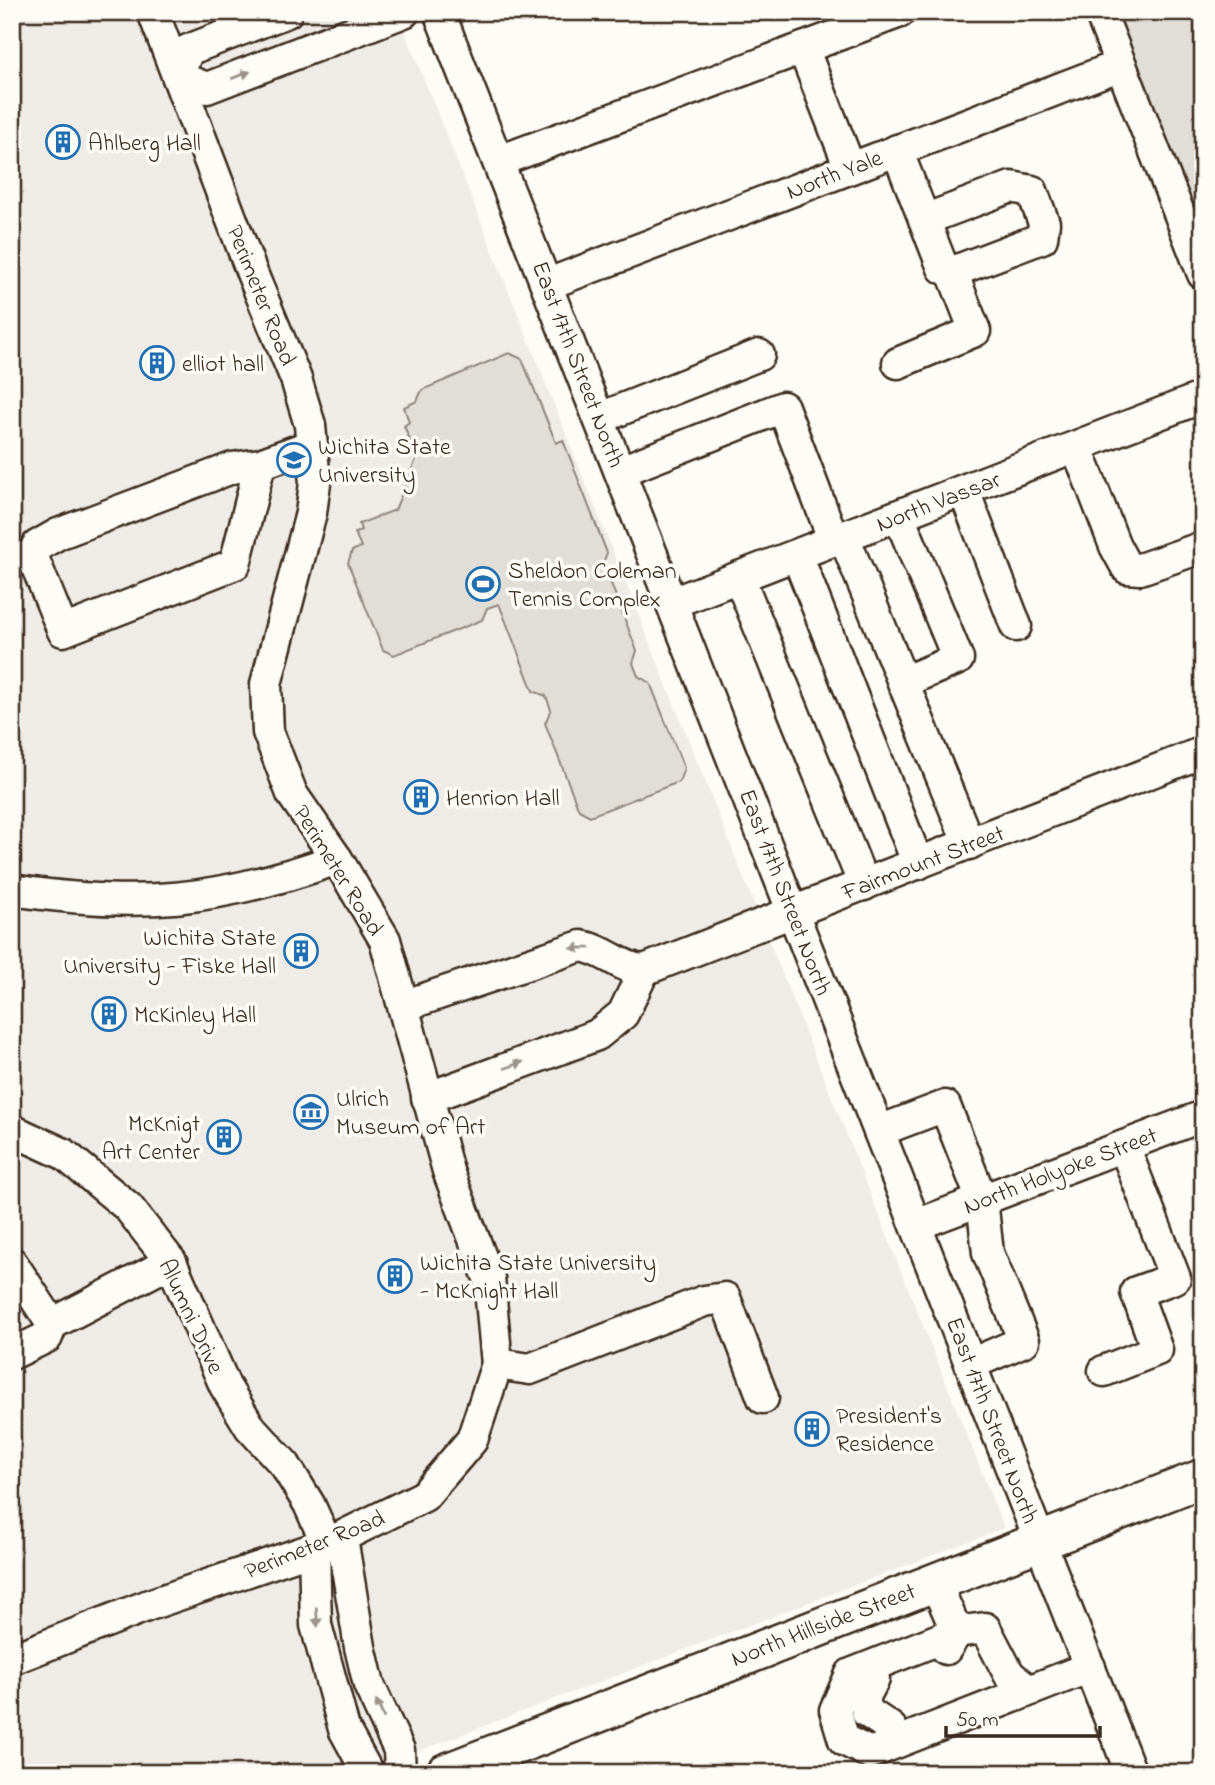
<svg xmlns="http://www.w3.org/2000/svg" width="1215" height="1785" font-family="'Indie Flower',sans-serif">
	<rect width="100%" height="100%" fill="#fdfcf7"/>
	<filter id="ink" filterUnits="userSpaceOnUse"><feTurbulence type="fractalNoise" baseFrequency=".0143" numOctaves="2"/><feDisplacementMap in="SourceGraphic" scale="14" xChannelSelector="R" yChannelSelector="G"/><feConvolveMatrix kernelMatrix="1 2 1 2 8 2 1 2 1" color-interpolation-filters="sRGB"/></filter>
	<g filter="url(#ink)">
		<!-- built -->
		<path fill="#efece7" d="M12 12H397L1004 1528 361 1773H12Z"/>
		<!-- green -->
		<g fill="#e1ded7" stroke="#8e847a" stroke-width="2">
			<path d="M1113 12H1203V242Z"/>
			<path d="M509 353 522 359 556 443 563 440 607 553 603 563 637 651 633 663 638 676 650 683 684 768 679 782 590 816 579 810 545 723 551 710 546 696 533 691 499 604 487 608 482 620 394 655 383 650 348 563 352 551 361 547 355 533 361 530 359 524 395 510 417 457 404 426 409 422 404 407 417 401 422 390Z"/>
		</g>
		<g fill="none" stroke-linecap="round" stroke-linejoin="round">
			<!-- minor casing -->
			<g stroke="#3b2a1e" stroke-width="35">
				<g id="minor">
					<path d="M287 12 188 50 178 77 207 88 404 12"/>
					<path d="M439 12 1131 1773"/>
					<path d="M1100 12 1203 274"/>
					<path d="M803 48 850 168"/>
					<path d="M897 150 943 268 952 272 1042 238 1044 223 1032 191 1011 187 924 220"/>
					<path d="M499 161 900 12"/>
					<path d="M548 284 1121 65"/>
					<path d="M898 363 975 331 952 272"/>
					<path d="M600 418 759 355"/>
					<path d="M1077 448 1115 546 1127 568 1140 569 1203 547"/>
					<path d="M260 464 232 468 58 534 37 546 32 555 63 631 235 564 260 464 312 445"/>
					<path d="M621 471 783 407 834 541"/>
					<path d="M964 491 1016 626"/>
					<path d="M899 516 958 659 903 682"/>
					<path d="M844 537 969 844"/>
					<path d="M797 555 918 864"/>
					<path d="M739 577 864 885"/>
					<path d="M672 603 1203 397"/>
					<path d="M12 890C138 909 217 902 337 859"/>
					<path d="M403 1006 581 946C606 950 621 969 644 970L1203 752"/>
					<path d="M427 1098 597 1035 623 1014 644 970"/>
					<path d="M12 1130 64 1154 128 1207 171 1262 225 1386 250 1427 285 1465 309 1504 327 1544"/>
					<path d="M879 1131 945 1106 982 1200 988 1253 1024 1341 971 1364"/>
					<path d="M916 1225 1203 1116"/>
					<path d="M12 1263 52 1324"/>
					<path d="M12 1354 47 1337 52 1324 171 1262"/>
					<path d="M497 1364 530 1369 704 1301 725 1298 763 1398"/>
					<path d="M1104 1371 1157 1350 1136 1292 1175 1278 1124 1146"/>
					<path d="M342 1538 360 1647 369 1685 399 1750 400 1773"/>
					<path d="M314 1549 316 1625 344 1729 368 1773"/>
					<path d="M934 1580 957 1632 946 1649"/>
					<path d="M12 1659 149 1605 327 1544 424 1496 472 1440 497 1364 489 1278 448 1171 385 940 337 859 292 794 268 732 266 684 311 513 315 483 310 425 296 379 252 273 153 12"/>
					<path d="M874 1679 864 1698 867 1712 891 1728"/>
					<path d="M1026 1689 1009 1674 985 1628 957 1632 851 1674 835 1710 844 1740 870 1753 1090 1667"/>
				</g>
			</g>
			<!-- major casing -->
			<g stroke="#3b2a1e" stroke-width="42">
				<path id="major" d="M445 1773 1203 1478"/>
			</g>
			<!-- minor -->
			<use href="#minor" stroke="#fdfcf7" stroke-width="30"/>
			<!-- major -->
			<use href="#major" stroke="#fdfcf7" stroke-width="37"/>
		</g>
		<!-- one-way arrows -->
		<defs><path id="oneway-solid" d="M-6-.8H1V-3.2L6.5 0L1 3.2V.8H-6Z" transform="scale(1.75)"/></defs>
		<g fill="#9c938a">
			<use href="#oneway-solid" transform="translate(241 75) rotate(-21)"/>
			<use href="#oneway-solid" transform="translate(581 948) rotate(179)"/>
			<use href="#oneway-solid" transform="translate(514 1065) rotate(-20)"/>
			<use href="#oneway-solid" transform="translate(317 1617) rotate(86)"/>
			<use href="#oneway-solid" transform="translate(380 1709) rotate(-113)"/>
		</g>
	</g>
	<!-- icons -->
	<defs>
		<g id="building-ring" transform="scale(1.75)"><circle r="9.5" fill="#fdfcf7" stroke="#1f6fb2" stroke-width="1.5"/><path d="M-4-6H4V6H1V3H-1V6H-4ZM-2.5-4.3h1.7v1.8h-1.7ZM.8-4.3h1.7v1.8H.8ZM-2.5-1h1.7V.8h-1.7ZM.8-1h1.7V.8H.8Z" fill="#1f6fb2"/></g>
		<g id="university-ring" transform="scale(1.75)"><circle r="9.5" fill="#fdfcf7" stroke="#1f6fb2" stroke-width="1.5"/><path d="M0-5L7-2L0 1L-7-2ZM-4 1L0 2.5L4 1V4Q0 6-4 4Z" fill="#1f6fb2"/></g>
		<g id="stadium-ring" transform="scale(1.75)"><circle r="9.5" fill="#fdfcf7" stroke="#1f6fb2" stroke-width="1.5"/><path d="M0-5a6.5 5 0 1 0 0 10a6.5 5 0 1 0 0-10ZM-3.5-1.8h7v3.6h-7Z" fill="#1f6fb2"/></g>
		<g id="museum-ring" transform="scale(1.75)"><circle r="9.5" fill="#fdfcf7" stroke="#1f6fb2" stroke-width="1.5"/><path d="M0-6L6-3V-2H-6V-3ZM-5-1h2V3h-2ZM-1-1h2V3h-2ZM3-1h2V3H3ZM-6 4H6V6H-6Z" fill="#1f6fb2"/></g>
	</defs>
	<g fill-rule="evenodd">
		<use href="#building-ring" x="63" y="142"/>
		<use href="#building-ring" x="157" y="363"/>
		<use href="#university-ring" x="294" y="460"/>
		<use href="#stadium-ring" x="483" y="584"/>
		<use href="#building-ring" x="421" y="797"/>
		<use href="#building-ring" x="301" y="951"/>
		<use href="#building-ring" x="109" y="1014"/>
		<use href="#museum-ring" x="311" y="1112"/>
		<use href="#building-ring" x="224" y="1137"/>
		<use href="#building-ring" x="395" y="1276"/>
		<use href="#building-ring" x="812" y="1429"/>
	</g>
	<g text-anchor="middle" stroke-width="7" stroke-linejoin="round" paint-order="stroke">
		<!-- poi labels -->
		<g font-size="24" fill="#3b2a1e" stroke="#fdfcf7" text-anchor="start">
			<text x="88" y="150">Ahlberg Hall</text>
			<text x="182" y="371">elliot hall</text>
			<text x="318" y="454">Wichita State<tspan x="318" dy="28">University</tspan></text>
			<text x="508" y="578">Sheldon Coleman<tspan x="508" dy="28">Tennis Complex</tspan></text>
			<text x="446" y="805">Henrion Hall</text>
			<text x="276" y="945" text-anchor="end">Wichita State<tspan x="276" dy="28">University - Fiske Hall</tspan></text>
			<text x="134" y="1022">McKinley Hall</text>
			<text x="336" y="1106">Ulrich<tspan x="336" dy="28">Museum of Art</tspan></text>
			<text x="200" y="1131" text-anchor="end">McKnigt<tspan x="200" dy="28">Art Center</tspan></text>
			<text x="420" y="1270">Wichita State University<tspan x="420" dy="28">- McKnight Hall</tspan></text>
			<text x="836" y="1423">President's<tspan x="836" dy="28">Residence</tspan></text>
		</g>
		<!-- street labels -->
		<g font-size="24" fill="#3b2a1e" stroke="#fdfcf7">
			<text transform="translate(834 174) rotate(-21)" y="8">North Yale</text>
			<text transform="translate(262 295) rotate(68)" y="8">Perimeter Road</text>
			<text transform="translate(579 364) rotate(69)" y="8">East 17th Street North</text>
			<text transform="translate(938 501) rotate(-21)" y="8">North Vassar</text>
			<text transform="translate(923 862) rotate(-21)" y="8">Fairmount Street</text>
			<text transform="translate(339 870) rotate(58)" y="8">Perimeter Road</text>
			<text transform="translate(786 892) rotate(69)" y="8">East 17th Street North</text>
			<text transform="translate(1060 1170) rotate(-21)" y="8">North Holyoke Street</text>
			<text transform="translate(192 1316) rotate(65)" y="8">Alumni Drive</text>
			<text transform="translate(993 1420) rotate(69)" y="8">East 17th Street North</text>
			<text transform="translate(314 1544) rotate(-22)" y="8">Perimeter Road</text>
			<text transform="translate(823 1624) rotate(-21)" y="8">North Hillside Street</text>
		</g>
	</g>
	<!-- margin -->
	<rect width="1215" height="1785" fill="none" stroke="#fdfcf7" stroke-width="42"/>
	<rect x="21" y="21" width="1173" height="1743" fill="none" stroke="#3b2a1e" stroke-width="2.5" filter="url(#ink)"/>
	<!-- scale -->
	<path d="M946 1726v10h154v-10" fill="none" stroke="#3b2a1e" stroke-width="3.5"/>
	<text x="956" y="1726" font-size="21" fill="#3b2a1e" stroke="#fdfcf7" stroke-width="5" paint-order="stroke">50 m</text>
</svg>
